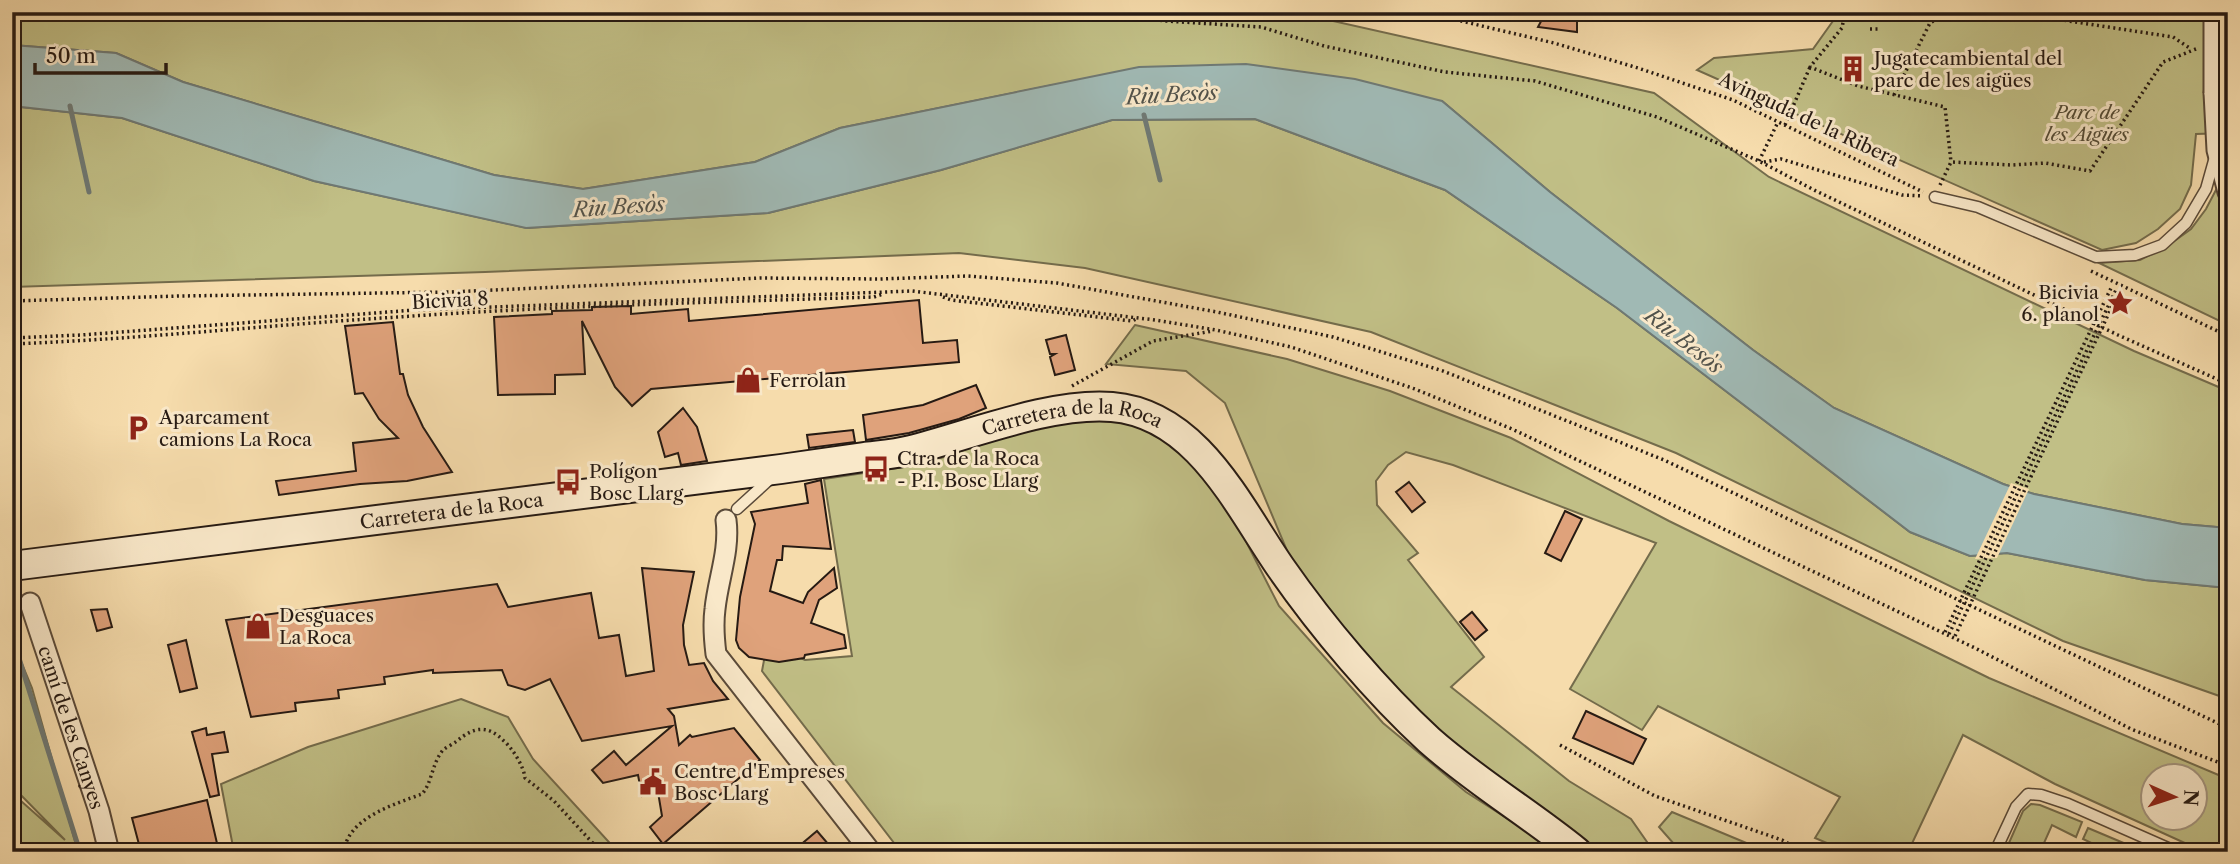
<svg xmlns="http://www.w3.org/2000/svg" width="2240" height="864" font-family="'Libre Caslon Text',serif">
	<rect width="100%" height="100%" fill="#f6dcac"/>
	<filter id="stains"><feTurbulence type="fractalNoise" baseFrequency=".00286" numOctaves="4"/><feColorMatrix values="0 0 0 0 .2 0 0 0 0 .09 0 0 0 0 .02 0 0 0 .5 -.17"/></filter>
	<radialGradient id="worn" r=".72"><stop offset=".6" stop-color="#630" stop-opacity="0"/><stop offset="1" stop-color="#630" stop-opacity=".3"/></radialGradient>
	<!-- green -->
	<g fill="#c1bf86" stroke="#746c4c" stroke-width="2" fill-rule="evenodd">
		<path d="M12 12H1325L1324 19 1654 93 1769 177 2134 351 2228 391V528L2182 524 2034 494 2003 484 1834 408 1753 350 1550 192 1442 101 1053 85 840 128 755 162 583 189 494 175 183 82 116 53 12 45Z"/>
		<path d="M1823 12H2187L2228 19V133L2196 134 2191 185 2180 209 2158 229 2136 243 2102 250 1697 70 1714 58 1813 49 1833 21Z"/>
		<path d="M12 106 122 118 314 181 527 228 768 213 941 170 1112 120 1255 119 1445 190 1617 308 1910 532 1970 556 2007 553 2145 580 2228 588V699L2063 641 1676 453 1371 332 1085 268 959 253 485 272 12 287Z"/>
		<path d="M2217 188 2228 220V325L2099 263 2140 260 2169 245 2191 229 2206 209Z"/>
		<path d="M1135 325 1287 359 1390 391 1511 438 1669 521 1989 678 2228 779V852H2207L2187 844 2055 784 1963 735 1908 852H1848L1815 838 1840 797 1658 706 1642 730 1570 689 1656 543 1453 465 1406 452 1388 465 1376 481 1377 505 1418 553 1408 560 1484 657 1451 687 1569 781 1631 819 1654 852H1593L1569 831 1435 734 1312 594 1288 553 1225 403 1186 371 1106 364ZM2152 776H2194V818H2152Z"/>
		<path d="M1130 406 1188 428 1279 606 1383 723 1466 792 1539 839 1554 852H901L762 671 767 644 805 660 852 656 824 479 904 467 941 458 1043 422Z"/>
		<path d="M12 640 32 688 78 852H12V793L65 840 12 786Z"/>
		<path d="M461 699 508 717 533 759 618 852H234L221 784 308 747Z"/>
		<path d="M2031 804 2040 805 2082 822 2076 837 2052 825 2040 852H2005L2023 811Z"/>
		<path d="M1672 812 1768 852H1681L1659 827Z"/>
		<path d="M2088 828 2145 852H2110L2083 839Z"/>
	</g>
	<!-- water -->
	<path fill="#a0b9b4" stroke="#6f7974" stroke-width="2" d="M12 45 116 53 183 82 494 175 583 189 755 162 840 128 1139 67 1246 64 1355 79 1442 101 1550 192 1753 350 1834 408 2003 484 2034 494 2182 524 2228 528V588L2145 580 2007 553 1970 556 1910 532 1617 308 1445 190 1255 119 1112 120 941 170 768 213 526 228 314 181 122 118 12 106Z"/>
	<!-- pier -->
	<path fill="#f6dcac" d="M2011 483 2029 489 1997 558 1975 559Z"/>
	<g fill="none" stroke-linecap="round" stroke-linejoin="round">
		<!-- stream -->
		<g stroke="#6f7974" stroke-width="5">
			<path d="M70 106 89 192"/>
			<path d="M1144 115 1160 180"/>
			<path d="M12 636 80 852"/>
		</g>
	</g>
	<!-- building -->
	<g fill="#dfa27b" stroke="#261a13" stroke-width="2">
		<path d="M1546 12H1577V32L1538 27Z"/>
		<path d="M919 300 923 343 957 340 959 362 651 389 632 406 615 387 582 321 585 374 555 375V394L498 395 494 317 552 314V311L592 310V307L631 306V314L688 309 689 321Z"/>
		<path d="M393 322 400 374H403L408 395 423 427 452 472 407 481 360 484 279 495 276 481 356 471 353 443 398 438 379 419 363 393 355 394 345 326Z"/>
		<path d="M1066 335 1075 370 1055 375 1050 357 1055 354H1050L1046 340Z"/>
		<path d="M976 385 986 408 959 419 909 433 866 440 863 415 923 405Z"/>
		<path d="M683 408 697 427 707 461 681 465 678 453 665 457 658 432Z"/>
		<path d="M853 430 855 442 809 448 807 435Z"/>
		<path d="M821 480 831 549 783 546 782 560H777L770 591 803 603 808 592 834 568 837 588 819 600 811 623 844 635 846 648 805 655 804 658 779 662 749 657 739 648 736 640 740 597 755 524 751 512 808 503 805 484Z"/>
		<path d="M1409 482 1425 502 1412 512 1396 492Z"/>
		<path d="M1565 511 1582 519 1561 561 1545 553Z"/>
		<path d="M642 568 694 572 683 625 684 645 689 665 704 663 713 681 728 699 668 709 674 716 679 745 690 735 692 737 734 728 760 760 663 844 650 827 662 816 658 792 642 796 638 775 603 783 592 770 614 751 626 765 672 726 582 741 550 679 525 690 508 685 502 670 433 673V670L384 677 385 684 338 690 339 698 295 703 296 711 251 717 226 620 497 584 508 607 591 593 599 638 619 635 626 676 654 671Z"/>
		<path d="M107 609 112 627 97 631 91 610Z"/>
		<path d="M1472 612 1487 630 1475 640 1460 622Z"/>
		<path d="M186 640 197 688 180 692 168 645Z"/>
		<path d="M1586 711 1646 739 1633 764 1573 738Z"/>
		<path d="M206 728 207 735 224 732 228 752 212 754 219 795 210 797 192 732Z"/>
		<path d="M207 800 219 852H141L132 818Z"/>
		<path d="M817 831 835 852H792Z"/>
	</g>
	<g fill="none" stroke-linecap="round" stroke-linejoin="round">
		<!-- lane casing -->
		<g stroke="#5a4a39" stroke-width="13">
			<g id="lane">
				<path d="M1935 197 1978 207 2096 257 2135 255 2162 245 2186 223 2206 189 2215 157"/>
				<path d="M737 509 771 478"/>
				<path d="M1995 852 2016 807 2028 794 2041 795 2068 804 2177 852"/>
			</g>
		</g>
		<!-- street casing -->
		<g stroke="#5a4a39" stroke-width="23">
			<g id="street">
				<path d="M2214 93 2217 150 2228 192"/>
				<path d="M726 520C730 551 718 579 715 609 713 624 714 638 716 654L871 852"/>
				<path id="s1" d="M30 603 99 811 109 852"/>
			</g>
		</g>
		<!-- secondary casing -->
		<g stroke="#261a13" stroke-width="32">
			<g id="secondary">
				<path id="s2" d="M12 566 781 469C808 465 836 461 864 457 880 455 896 454 911 450 970 435 1051 402 1112 407 1197 414 1238 506 1281 568 1322 627 1377 692 1429 740 1475 781 1529 813 1577 852"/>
			</g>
		</g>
		<!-- path -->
		<g stroke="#261a13" stroke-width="3.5" stroke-dasharray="2 3.5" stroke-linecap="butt">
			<path d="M1089 12 1166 21 1261 27 1324 46 1445 72 1535 81 1657 117 1759 161 1816 191 2118 335 2228 384"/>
			<path d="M1423 12 1554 43 1638 68 1733 100 1923 192"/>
			<path d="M1845 12 1842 28 1810 67 1858 86 1945 107 1951 162"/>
			<path d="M2010 12 2173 37 2191 49"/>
			<path d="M1870 29H1878"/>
			<path d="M1894 95 1930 23 1948 12"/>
			<path d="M1785 125 1810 67"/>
			<path d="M1759 161 1778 122"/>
			<path d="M1764 162 1781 159 1902 195 1923 196"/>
			<path d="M1940 185 1951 162 2012 165 2045 163 2090 171 2163 62 2196 49"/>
			<path d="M2091 271 2228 336"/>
			<path d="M943 297 951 300 1132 321 1136 319"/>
			<path d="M12 301 180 296 450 292 760 278 880 279 968 276 1057 283 1217 312 1333 337 1443 371 1664 460 2228 728"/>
			<path d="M12 338 81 335 415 310 912 291 1155 320 1216 330 1291 347 1415 389 1512 429 1975 648 2131 729 2228 766"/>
			<path d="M12 344C141 339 269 325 398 317 556 306 715 302 874 297L883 294"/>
			<path d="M1072 386 1153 341 1213 331"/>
			<path d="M1560 745 1655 796 1782 840 1803 852"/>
			<path d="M344 852C347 818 395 804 422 794 432 783 432 763 443 750 447 747 453 744 457 741 474 727 487 724 504 741 513 749 524 767 525 778L554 801 601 852"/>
		</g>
		<!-- lane -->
		<use href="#lane" stroke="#f9e8c9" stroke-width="10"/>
		<!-- street -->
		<use href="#street" stroke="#f9e8c9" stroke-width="19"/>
		<!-- secondary -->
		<use href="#secondary" stroke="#f9e8c9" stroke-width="28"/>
		<!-- street-bridge casing -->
		<g stroke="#5a4a39" stroke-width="23" stroke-linecap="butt">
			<path id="street-bridge" d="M2214 93V12"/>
		</g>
		<!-- path-bridge -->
		<g stroke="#261a13" stroke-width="3.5" stroke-dasharray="2 3.5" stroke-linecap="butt">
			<path d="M1945 632 2111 288"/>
			<path d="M1949 634 2116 290"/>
			<path d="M1955 636 2119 292"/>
		</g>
		<!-- street-bridge -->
		<use href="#street-bridge" stroke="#f9e8c9" stroke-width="19"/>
	</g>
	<!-- icons -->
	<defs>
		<g id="building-bare" transform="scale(2.1)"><path d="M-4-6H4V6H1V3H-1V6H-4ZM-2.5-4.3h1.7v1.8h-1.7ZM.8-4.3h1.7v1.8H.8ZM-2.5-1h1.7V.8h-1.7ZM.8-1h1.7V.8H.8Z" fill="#8f2418" stroke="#f9e8c9" stroke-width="2.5" paint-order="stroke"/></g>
		<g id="sight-bare" transform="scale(2.1)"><path d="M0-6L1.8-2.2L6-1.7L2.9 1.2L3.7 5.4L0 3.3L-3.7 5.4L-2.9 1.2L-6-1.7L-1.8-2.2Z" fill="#8f2418" stroke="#f9e8c9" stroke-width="2.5" paint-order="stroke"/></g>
		<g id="shop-bare" transform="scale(2.1)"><path d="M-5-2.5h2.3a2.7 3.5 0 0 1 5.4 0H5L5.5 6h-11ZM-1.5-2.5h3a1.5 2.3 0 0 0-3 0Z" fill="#8f2418" stroke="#f9e8c9" stroke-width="2.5" paint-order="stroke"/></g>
		<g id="parking-bare" transform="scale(2.1)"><path d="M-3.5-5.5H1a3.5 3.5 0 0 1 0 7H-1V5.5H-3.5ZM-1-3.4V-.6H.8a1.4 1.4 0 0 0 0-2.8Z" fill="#8f2418" stroke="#f9e8c9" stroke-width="2.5" paint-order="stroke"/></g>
		<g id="bus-bare" transform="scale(2.1)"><path d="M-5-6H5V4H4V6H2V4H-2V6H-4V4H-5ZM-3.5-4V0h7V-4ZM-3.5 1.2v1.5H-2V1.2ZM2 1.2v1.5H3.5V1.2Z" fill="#8f2418" stroke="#f9e8c9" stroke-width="2.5" paint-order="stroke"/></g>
		<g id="civic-bare" transform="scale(2.1)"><path d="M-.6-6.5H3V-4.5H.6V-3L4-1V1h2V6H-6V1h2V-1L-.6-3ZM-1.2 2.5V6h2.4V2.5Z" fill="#8f2418" stroke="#f9e8c9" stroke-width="2.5" paint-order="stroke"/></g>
	</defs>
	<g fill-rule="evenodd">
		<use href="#building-bare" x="1853" y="69"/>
		<use href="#sight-bare" x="2120" y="303"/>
		<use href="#shop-bare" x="748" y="380"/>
		<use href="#parking-bare" x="138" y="428"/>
		<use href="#bus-bare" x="876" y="469"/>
		<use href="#bus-bare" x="568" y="482"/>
		<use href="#shop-bare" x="258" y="626"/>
		<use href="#civic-bare" x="653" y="782"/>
	</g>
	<g text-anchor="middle" stroke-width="6" stroke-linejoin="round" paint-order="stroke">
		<!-- poi labels -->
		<g font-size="19" fill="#261a13" stroke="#f9e8c9" text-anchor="start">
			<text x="1874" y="65">Jugatecambiental del<tspan x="1874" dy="22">parc de les aigües</tspan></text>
			<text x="2099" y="299" text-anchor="end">Bicivia<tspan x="2099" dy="22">6. planol</tspan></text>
			<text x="769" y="387">Ferrolan</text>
			<text x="159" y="424">Aparcament<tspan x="159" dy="22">camions La Roca</tspan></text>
			<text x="897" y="465">Ctra. de la Roca<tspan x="897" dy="22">- P.I. Bosc Llarg</tspan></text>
			<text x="589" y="478">Polígon<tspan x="589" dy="22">Bosc Llarg</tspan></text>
			<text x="279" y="622">Desguaces<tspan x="279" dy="22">La Roca</tspan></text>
			<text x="674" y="778">Centre d'Empreses<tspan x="674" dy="22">Bosc Llarg</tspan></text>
		</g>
		<!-- park labels -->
		<g font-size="19" font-style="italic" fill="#544c36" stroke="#f9e8c9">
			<text x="2087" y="119">Parc de<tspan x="2087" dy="22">les Aigües</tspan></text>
		</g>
		<!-- street labels -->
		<g font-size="19" fill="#261a13" stroke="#f9e8c9">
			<text transform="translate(1809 119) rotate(25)" y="7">Avinguda de la Ribera</text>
			<text transform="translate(450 300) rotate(-3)" y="7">Bicivia 8</text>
			<text dy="7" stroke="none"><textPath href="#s2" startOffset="1073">Carretera de la Roca</textPath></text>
			<text dy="7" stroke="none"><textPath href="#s2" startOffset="443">Carretera de la Roca</textPath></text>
			<text dy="7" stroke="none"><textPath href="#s1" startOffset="131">camí de les Canyes</textPath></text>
		</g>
		<!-- water labels -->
		<g font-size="21" font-style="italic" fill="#51524b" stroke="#f9e8c9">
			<text transform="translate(1172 95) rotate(-3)" y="7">Riu Besòs</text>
			<text transform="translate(619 207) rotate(-4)" y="7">Riu Besòs</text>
			<text transform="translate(1684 341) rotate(38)" y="7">Riu Besòs</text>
		</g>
	</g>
	<!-- margin -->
	<rect width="2240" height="864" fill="none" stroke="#f6dcac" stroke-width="42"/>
	<rect x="14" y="14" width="2212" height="836" fill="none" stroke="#261a13" stroke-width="3.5"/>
	<rect x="21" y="21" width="2198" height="822" fill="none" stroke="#261a13" stroke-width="2"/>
	<!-- north arrow -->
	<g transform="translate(2174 797) rotate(93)"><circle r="33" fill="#f9e8c9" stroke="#a59680" stroke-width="2"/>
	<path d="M0-5L12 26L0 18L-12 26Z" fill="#8f2418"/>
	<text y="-10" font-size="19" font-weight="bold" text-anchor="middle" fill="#261a13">N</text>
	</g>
	<!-- scale -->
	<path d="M35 63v10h131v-10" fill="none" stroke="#261a13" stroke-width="3.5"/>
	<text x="46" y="63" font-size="21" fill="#261a13" stroke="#f9e8c9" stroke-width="5" paint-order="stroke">50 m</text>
	<rect width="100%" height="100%" filter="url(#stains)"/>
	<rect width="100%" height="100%" fill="url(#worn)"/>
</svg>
